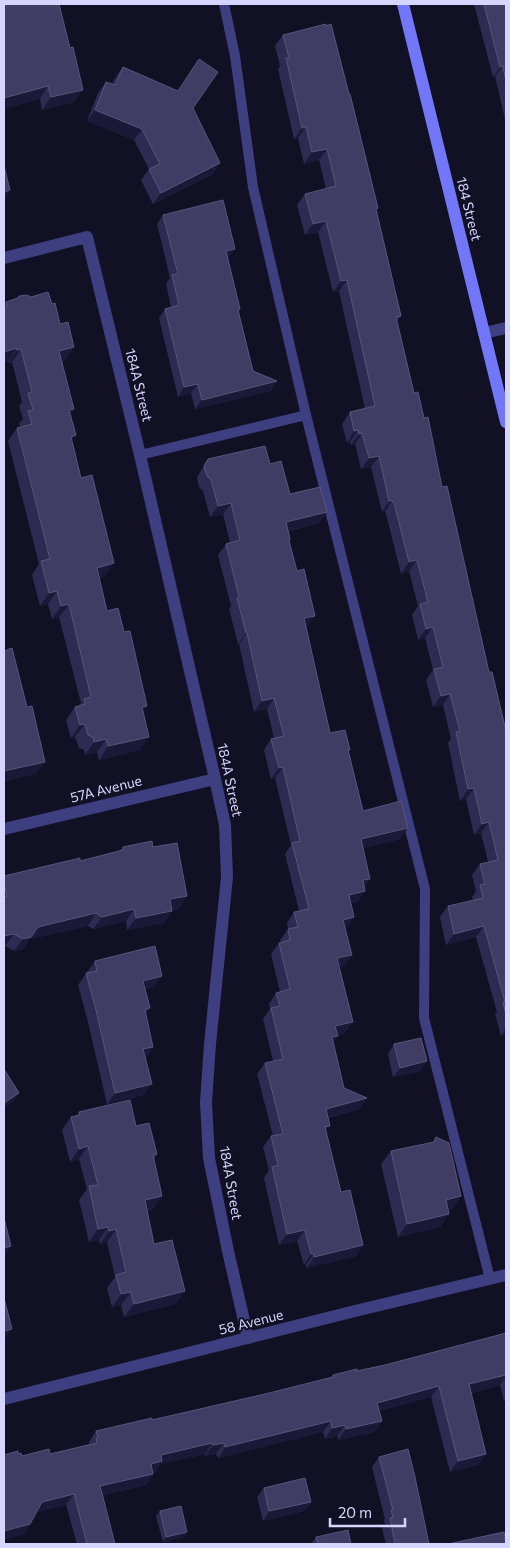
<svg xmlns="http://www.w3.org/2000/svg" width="510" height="1548" font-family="Commissioner,sans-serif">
	<rect width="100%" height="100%" fill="#121024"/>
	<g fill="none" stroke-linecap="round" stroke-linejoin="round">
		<!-- lane -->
		<g stroke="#3d3f80" stroke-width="10">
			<path d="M224 4 235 56 253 187 306 415 425 889 424 1018 490 1279"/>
			<path d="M140 455 306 415"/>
		</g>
		<!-- street -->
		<g stroke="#3d3f80" stroke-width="12">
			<path d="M4 258 87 237 140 455 215 779 225 825 227 877 210 1044 206 1102 209 1158 228 1251 248 1338"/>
			<path d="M484 333 506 328"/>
			<path d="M4 829 215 779"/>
			<path d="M4 1399 355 1311 506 1275"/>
		</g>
		<!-- secondary -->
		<path stroke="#7177f7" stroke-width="12" d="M403 4 506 422"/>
	</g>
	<!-- wall -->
	<g fill="#2f2a51">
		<path d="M4 4 74 102 42 110 40 99 4 108Z"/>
		<path d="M474 4H506V124L495 76 493 77Z"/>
		<path d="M283 35 378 208 376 210 401 316 397 321 414 393 442 487 489 672 506 731V1034L501 1036 495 1013 497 1012 476 937 446 945 440 917 448 906 473 900 472 897 476 891 472 875 480 864 488 862 481 833 474 835 466 799 460 801 448 743 451 739 443 705 433 707 426 680 433 670 425 638 418 640 412 615 418 606 409 571 401 574 386 514 385 512H382L371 467 361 469 355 444 351 445 350 442 347 443 342 424 350 412 365 409 339 291 333 292 318 232 305 235 297 205 305 194 326 189 319 160 304 164 298 138 294 139 278 69 280 66 275 46Z"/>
		<path d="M123 67 193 108 213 174 153 204 141 180 149 169 134 140 87 121 98 93 106 82 112 84 115 78Z"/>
		<path d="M163 215 228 258 240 309 238 312 253 371 277 381 271 391 195 409 191 393 178 397 159 318 165 309 171 307 166 284 170 278 157 224Z"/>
		<path d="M31 297 52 304 60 324 74 347 65 360 62 361 70 415 72 441 105 576 99 578 107 611 143 712 140 750 99 760 97 752 85 755 84 750 79 748 75 737 71 738 66 720 75 707 79 706 81 703 59 617 52 619 48 604 40 606 32 575 39 564 8 441 17 428 20 427 19 424 23 419 19 406 22 402 12 362 8 363V362H4V304L6 302Z"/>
		<path d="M208 459 270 464 290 494 327 512 319 523 289 531V541L307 627H306L330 733 349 752 363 811 400 839 363 848 365 891 357 902 351 903 347 928H345L352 955 344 966 339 967 345 1033 337 1035 333 1042 344 1088 367 1098 359 1109 328 1118 326 1132 341 1192 363 1245 356 1256 307 1268 306 1265H304L297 1241 279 1245 264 1178 269 1170 263 1147 271 1136H273L257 1074 265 1063 273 1061 263 1019 270 1009 269 1004 276 993 280 992 271 954 279 943 281 942 280 940 288 929 287 923 294 912 299 911 285 854 291 845 275 778 271 779 264 750 271 739 274 738 267 709 254 712 239 644H238L229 609 231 606 218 555 226 544 230 542 223 514 210 517 203 491 199 487 197 477Z"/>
		<path d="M123 847H153L187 896 178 909 172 910V911L164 923 127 930 126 921 93 929 88 926 30 939 23 949 14 951 5 946H4V876L80 861 120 851Z"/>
		<path d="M95 961 154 987 145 989 146 1014 153 1047 146 1058 144 1095 107 1104 87 1018 78 985Z"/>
		<path d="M394 1044 421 1071 393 1077 388 1054Z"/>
		<path d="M79 1112 136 1126 157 1154 154 1159 162 1196 153 1209 147 1211 154 1244 176 1304 124 1317 121 1305 112 1307 107 1288 115 1277 107 1242 100 1244 99 1240 89 1242 79 1200 87 1189 79 1159 70 1162 62 1130 71 1117 77 1115Z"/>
		<path d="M436 1137 461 1196 452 1209 448 1210 440 1227 398 1237 381 1164 391 1151 433 1142Z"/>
		<path d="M506 1333V1400L504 1401 500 1385 471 1393 486 1454 478 1465 450 1472 431 1397 379 1411 382 1421 374 1432 338 1440 337 1436 325 1439 323 1432 218 1458 216 1454 205 1456V1454L160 1464 155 1472 153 1473V1474L146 1485 103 1495 115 1544H77L66 1505 37 1512 30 1524 23 1535 18 1454 22 1456 50 1454 89 1444V1442L96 1431 152 1420 265 1394 331 1377 333 1375 357 1371 385 1365Z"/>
		<path d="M379 1457 429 1544H386L382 1528 385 1525 384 1520 385 1519 372 1467Z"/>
		<path d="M264 1488 311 1502 304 1511 263 1521 257 1497Z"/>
		<path d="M160 1511 187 1532 184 1537 163 1542 156 1516Z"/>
		<path d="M316 1537 351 1544H311Z"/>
	</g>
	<!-- shaded-wall -->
	<g fill="#1c1837">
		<path d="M503 66 495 76 493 77 500 67Z"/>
		<path d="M48 86 40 99 4 108V98Z"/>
		<path d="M83 90 74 102 42 110 51 97Z"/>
		<path d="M95 110 142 129 134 140 87 121Z"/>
		<path d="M306 127 298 138 294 139 302 128Z"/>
		<path d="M327 149 319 160 304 164 312 152Z"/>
		<path d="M220 163 213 174 153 204 161 193Z"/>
		<path d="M10 190 4 199V192Z"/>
		<path d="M326 221 318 232 305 235 313 224Z"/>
		<path d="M235 249 228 258 219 260 226 251Z"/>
		<path d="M347 280 339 291 333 292 341 281Z"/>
		<path d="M74 347 65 360 50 364 59 351Z"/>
		<path d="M17 348 8 362H4V352Z"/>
		<path d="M21 349 12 362 8 363 17 350Z"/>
		<path d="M277 381 271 391 195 409 202 400Z"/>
		<path d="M198 384 191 393 178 397 184 387Z"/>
		<path d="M74 409 65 422 69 410Z"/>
		<path d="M358 430 350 442 347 443 354 431Z"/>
		<path d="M362 433 355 444 351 445 359 434Z"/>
		<path d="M76 435 66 448 71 437Z"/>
		<path d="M379 456 371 467 361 469 369 458Z"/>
		<path d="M389 501H392L385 512H382Z"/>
		<path d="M231 503 223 514 210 517 218 506Z"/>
		<path d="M327 512 319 523 279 533 286 522Z"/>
		<path d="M417 560 409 571 401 574 409 562Z"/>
		<path d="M114 563 105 576 87 581 97 568Z"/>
		<path d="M57 591 48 604 40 606 49 593Z"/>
		<path d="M69 604 59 617 52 619 61 606Z"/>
		<path d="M315 616 307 627 297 629 304 618Z"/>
		<path d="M433 627 425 638 418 640 426 629Z"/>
		<path d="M246 633H247L239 644H238Z"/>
		<path d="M450 694 443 705 433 707 441 696Z"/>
		<path d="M274 698 267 709 254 712 262 701Z"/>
		<path d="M147 706 138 719 142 707Z"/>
		<path d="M85 724 75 737 71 738 80 725Z"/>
		<path d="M149 737 140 750 99 760 108 746Z"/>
		<path d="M106 739 97 752 85 755 94 742Z"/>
		<path d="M45 762 36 774 4 782V771Z"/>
		<path d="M283 767 275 778 271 779 279 768Z"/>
		<path d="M474 788 466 799 460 801 468 789Z"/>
		<path d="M489 822 481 833 474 835 482 824Z"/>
		<path d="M408 828 400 839 353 850 361 839Z"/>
		<path d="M370 879 363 890V880Z"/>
		<path d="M365 891 357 902 341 906 349 895Z"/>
		<path d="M187 896 178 909 161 911 170 899Z"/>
		<path d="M134 909 126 921 93 929 102 917Z"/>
		<path d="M172 911 164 923 127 930 136 918Z"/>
		<path d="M96 913 88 926 30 939 23 949 14 951 23 939 38 927Z"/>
		<path d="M354 917 347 928 336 931 343 920Z"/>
		<path d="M484 926 476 937 446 945 454 934Z"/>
		<path d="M14 934 5 946H4V936Z"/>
		<path d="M352 955 344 966 329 969 337 958Z"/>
		<path d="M162 976 154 987 135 992 143 981Z"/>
		<path d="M150 1008 142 1020 145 1010Z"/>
		<path d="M353 1022 345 1033 328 1037 335 1026Z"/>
		<path d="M506 1027V1034L501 1036Z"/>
		<path d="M338 1036 330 1047 332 1037Z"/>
		<path d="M153 1047 145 1058 143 1049Z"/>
		<path d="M427 1061 421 1071 393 1077 400 1068Z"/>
		<path d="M152 1084 144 1095 107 1104 115 1093Z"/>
		<path d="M19 1093 13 1102 4 1108V1103Z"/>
		<path d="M367 1098 359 1109 318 1120 326 1109Z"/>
		<path d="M88 1146 79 1159 70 1162 79 1149Z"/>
		<path d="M162 1196 153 1209 136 1213 145 1200Z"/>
		<path d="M461 1196 452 1209 437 1213 446 1200Z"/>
		<path d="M449 1214 440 1227 398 1237 407 1224Z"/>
		<path d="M108 1227 99 1240 89 1242 98 1229Z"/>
		<path d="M116 1229 107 1242 100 1244 109 1231Z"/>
		<path d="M305 1230 297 1241 279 1245 287 1234Z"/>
		<path d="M363 1245 356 1256 307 1268 314 1257Z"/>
		<path d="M11 1246 4 1257V1248Z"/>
		<path d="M311 1254H314L306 1265H304Z"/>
		<path d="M185 1291 176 1304 124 1317 134 1304Z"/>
		<path d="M131 1292 121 1305 112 1307 121 1294Z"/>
		<path d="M12 1329 4 1340V1331Z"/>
		<path d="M506 1375V1376L500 1385 461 1395 469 1384Z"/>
		<path d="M439 1386 431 1397 370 1414 377 1403Z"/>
		<path d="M331 1421 323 1432 218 1458 225 1447Z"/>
		<path d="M382 1421 374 1432 338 1440 346 1429Z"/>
		<path d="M345 1425 337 1436 325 1439 332 1428Z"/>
		<path d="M212 1443 205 1454 160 1464 155 1472 143 1475 151 1464 161 1455Z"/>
		<path d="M224 1443 216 1454 205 1456 213 1445Z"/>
		<path d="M486 1454 478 1465 450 1472 458 1461Z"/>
		<path d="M153 1474 146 1485 93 1497 100 1486Z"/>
		<path d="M74 1494 66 1505 35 1513 42 1502Z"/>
		<path d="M311 1502 304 1511 263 1521 269 1511Z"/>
		<path d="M30 1524 23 1535 4 1540V1531Z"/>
		<path d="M187 1532 184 1537 163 1542 166 1537Z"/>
	</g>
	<!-- building -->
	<g fill="#413c63" stroke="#58547c">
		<path d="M4 4H59L70 48 73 47 83 90 51 97 48 86 4 98Z"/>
		<path d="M484 4H506V82L503 66 500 67Z"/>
		<path d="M326 24V26L331 24 349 94H350L378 208 376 209 401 316 396 317 414 393 418 392 424 418 428 417 442 487 447 486 489 672H492L506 731V1015L503 1002H505L484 926 454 934 448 906 483 898 480 885 485 884 480 864 498 860 489 822 482 824 474 788 468 789 456 732 460 731 450 694 441 696 434 669 443 667 433 627 426 629 420 604 428 602 417 560 409 562 394 503 392 501H389L379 456 369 458 362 433 359 434 358 430 354 431 350 412 375 406 347 280 341 281 326 221 313 224 305 194 336 186 327 149 312 152 306 127 302 128 286 58H289L283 35Z"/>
		<path d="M199 59 218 72 193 108 220 163 161 193 149 169 160 164 142 129 95 110 106 82 115 85 123 67 178 91Z"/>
		<path d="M4 166 10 190 4 192Z"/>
		<path d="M223 200 235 249 226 251 240 309 238 310 253 371 277 381 202 400 198 384 184 387 165 309 179 305 172 275 178 274 163 215Z"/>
		<path d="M48 292 52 304 55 303 60 324 68 322 74 347 59 351 74 409 69 410 76 435 71 437 81 478 92 475 114 563 97 568 107 611 118 608 124 632 130 631 147 706 142 707 149 737 108 746 106 739 94 742 93 737 88 735 85 724 80 725 75 707 85 704 84 699 91 697 69 604 61 606 57 591 49 593 41 561 50 559 17 428 32 424 28 411 33 410 28 393 32 392 21 349 17 350V348L4 352V308L7 307 6 302 18 298 19 296 27 295 31 297Z"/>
		<path d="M265 446 270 464 281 461 290 494 320 487 327 512 286 522 290 539 289 541 297 571 304 569 315 616 304 618 330 733 345 730 350 750H348L363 811 401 801 408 828 361 839 370 879 363 880 365 891 349 895 354 917 343 920 352 955 337 958 353 1022 335 1026 338 1036 332 1037 344 1088 367 1098 326 1109 330 1126 325 1127 341 1192 350 1190 363 1245 314 1257V1254H311L305 1230 287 1234 272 1167 278 1165 271 1136 283 1134 265 1063 283 1059 271 1008 280 1006 276 993 290 989 279 943 290 940 288 929 298 927 294 912 309 909 292 843 300 841 283 767 279 768 271 739 284 736 274 698 262 701 247 633H246L237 598 239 597 226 544 240 540 231 503 218 506 211 480 207 476 204 466 208 459Z"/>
		<path d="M12 648 27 707 32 706 45 762 4 771V651Z"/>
		<path d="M152 841 153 847 177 843 187 896 170 899 172 911 136 918 134 909 102 917 96 913 38 927 31 937 23 939 14 934 4 936V897L7 896 4 884V876L80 858V861L123 850V847Z"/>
		<path d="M155 946 162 976 143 981 150 1008 145 1010 153 1047 143 1049 152 1084 115 1093 95 1006 86 973 97 971 95 961Z"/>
		<path d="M421 1038 427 1061 400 1068 394 1044Z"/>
		<path d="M4 1069 19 1093 4 1103Z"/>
		<path d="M130 1100 136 1126 149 1123 157 1154 153 1155 162 1196 145 1200 154 1244 172 1240 185 1291 134 1304 131 1292 121 1294 116 1275 126 1272 116 1229 109 1231 108 1227 98 1229 89 1186 98 1185 88 1146 79 1149 71 1117 80 1115 79 1112Z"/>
		<path d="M436 1137 449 1143 461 1196 446 1200 449 1214 407 1224 391 1151 434 1142Z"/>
		<path d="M4 1218 11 1246 4 1248Z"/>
		<path d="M4 1298 12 1329 4 1331Z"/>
		<path d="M506 1333V1375L469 1384 486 1454 458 1461 439 1386 377 1403 382 1421 346 1429 345 1425 332 1428 331 1421 225 1447 224 1443 213 1445 212 1443 161 1455 162 1461 151 1464 153 1474 100 1486 115 1544H87L74 1494 42 1502 30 1524 4 1531V1455L18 1451V1454L21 1453 22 1456 49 1449 50 1454 97 1443 96 1438H98L96 1431 152 1418V1420L265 1394 333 1377V1375L357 1369V1371L385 1365Z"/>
		<path d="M408 1449 415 1477 429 1544H395L390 1518 393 1517 391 1510H393L379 1457Z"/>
		<path d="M305 1478 311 1502 269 1511 264 1488Z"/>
		<path d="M181 1506 187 1532 166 1537 160 1511Z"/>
		<path d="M348 1530 351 1544H318L316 1537Z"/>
		<path d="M504 1532 506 1544H448Z"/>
	</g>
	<g text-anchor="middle" stroke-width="4" stroke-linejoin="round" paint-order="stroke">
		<!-- street labels -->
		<g font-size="14" fill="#d6d5fd" stroke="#121024">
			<text transform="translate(469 209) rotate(76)" y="5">184 Street</text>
			<text transform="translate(139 385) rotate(76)" y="5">184A Street</text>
			<text transform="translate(230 780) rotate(78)" y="5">184A Street</text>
			<text transform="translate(106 789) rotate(-14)" y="5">57A Avenue</text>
			<text transform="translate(231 1183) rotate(80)" y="5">184A Street</text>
			<text transform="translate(251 1322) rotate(-14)" y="5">58 Avenue</text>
		</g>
	</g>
	<!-- border -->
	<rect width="510" height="1548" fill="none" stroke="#d6d5fd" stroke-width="10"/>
	<!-- scale -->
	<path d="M330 1518v8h75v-8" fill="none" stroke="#d6d5fd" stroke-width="2.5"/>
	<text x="338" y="1518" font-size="15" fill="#d6d5fd" stroke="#121024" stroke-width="4" paint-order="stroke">20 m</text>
</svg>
